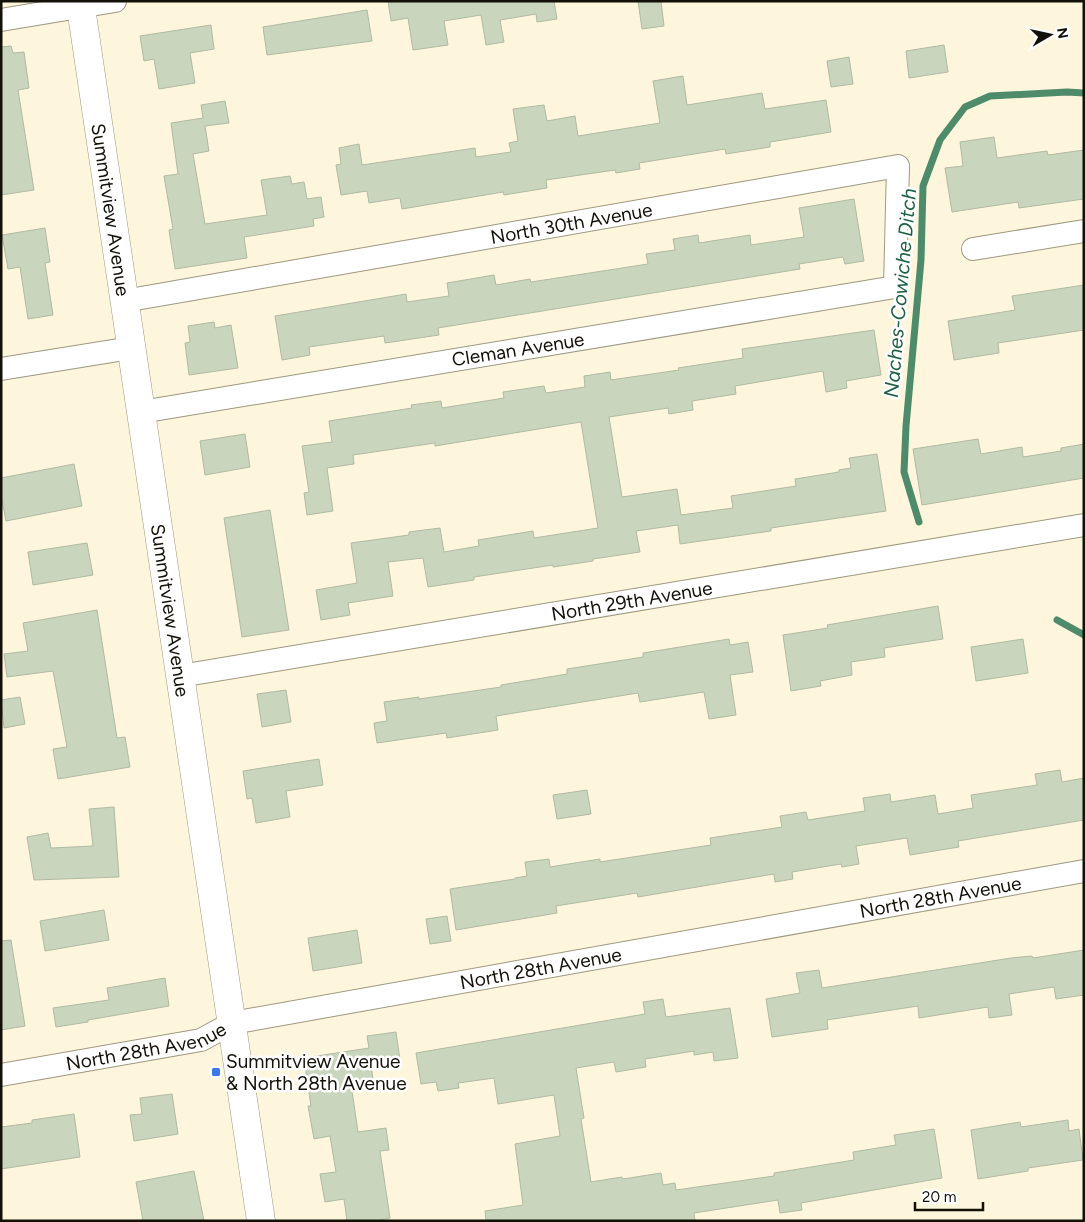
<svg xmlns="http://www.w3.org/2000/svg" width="1085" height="1222" font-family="Figtree,sans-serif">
	<rect width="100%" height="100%" fill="#fef6dc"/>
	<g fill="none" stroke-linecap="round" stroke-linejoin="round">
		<!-- stream -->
		<g stroke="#4e8b6a" stroke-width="7">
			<path d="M919 522 904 472 906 426 921 260 923 186 940 140 965 107 990 96 1067 92 1084 93"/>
			<path d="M1057 620 1084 635"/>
		</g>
	</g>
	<!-- building -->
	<g fill="#cad5bd" stroke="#b0baa2">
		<path d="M388 1H554L557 19 537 22 536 14 500 20 504 42 486 45 481 15 444 21 448 45 413 50 408 18 391 21Z"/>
		<path d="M638 1H661L664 26 642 29Z"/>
		<path d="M367 10 372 41 267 55 263 27Z"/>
		<path d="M211 25 214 49 190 53 195 83 159 89 154 59 144 61 140 36Z"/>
		<path d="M944 45 948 72 909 78 906 51Z"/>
		<path d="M11 46 13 53 24 52 29 88 18 90 34 190 1 195V47Z"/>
		<path d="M849 57 853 84 831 87 827 61Z"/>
		<path d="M683 76 687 105 762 93 765 109 826 100 831 132 770 142V147L726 154 725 149 639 163 640 169 616 173 615 170 546 180 547 188 504 195 503 192 402 209 400 198 369 203 367 191 341 195 336 165 341 164 339 148 359 144 362 165 475 148 476 157 511 152 509 143 518 141 513 109 544 105 547 121 575 116 578 136 660 123 653 81Z"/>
		<path d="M225 101 229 123 205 126 209 151 193 154 205 224 267 215 261 180 290 176 292 184 304 182 307 199 321 197 324 217 313 219 314 226 244 237 247 258 175 269 169 230 173 229 164 176 178 174 171 123 203 118 201 105Z"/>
		<path d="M994 137 997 158 1047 151 1048 155 1084 150V199L1019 208 1018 202 952 212 945 168 963 166 960 142Z"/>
		<path d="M854 199 864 261 845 264 843 257 799 264 800 269 438 328 439 335 385 343 384 336 309 347 310 355 282 360 275 316 406 294 407 302 449 296 447 283 494 275 496 285 530 279 531 282 648 264 646 254 675 250 673 239 698 235 699 243 750 235 751 245 804 237 799 208Z"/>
		<path d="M45 228 50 262 45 263 53 315 28 319 20 267 8 269 2 235Z"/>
		<path d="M1084 285V330L998 343 999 353 954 360 948 321 1015 310 1012 296Z"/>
		<path d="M214 322 215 328 231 325 238 368 189 375 185 343 190 342 188 326Z"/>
		<path d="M874 330 881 375 846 381 847 388 826 392 823 371 735 386 736 394 692 401 693 410 669 414 668 408 609 417 622 497 677 489 681 515 733 508 731 496 796 486 795 479 839 472V470L851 468 849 458 877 454 886 511 771 528V531L680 544 678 525 636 531 640 552 593 559V561L553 567V565L474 577V580L428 587 423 558 388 562 393 596 348 603 350 615 321 620 316 590 357 583 351 543 409 535V532L440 528 444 552 479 546 478 540 533 531 534 538 598 528 581 422 435 446V443L353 455 354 464 327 468 333 511 307 515 304 493 309 492 302 446 332 442 329 421 412 408 411 405 441 401 442 408 504 398 503 392 544 386 546 393 585 387 584 376 610 372 611 380 679 370 678 368 743 358 742 349Z"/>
		<path d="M245 434 250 467 205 475 200 441Z"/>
		<path d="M978 439 981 454 1022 447 1023 457 1061 451V448L1084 444V478L922 505 913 449Z"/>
		<path d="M74 464 82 506 6 521 1 495V478Z"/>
		<path d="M270 510 289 630 242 637 224 518Z"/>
		<path d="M87 543 93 575 33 585 28 552Z"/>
		<path d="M938 606 943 639 884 648 885 657 851 662 852 675 820 681 821 686 791 691 783 635 828 628 827 625Z"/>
		<path d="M97 610 117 738 125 737 130 767 58 779 53 749 67 747 53 671 7 677 4 654 28 651 23 623Z"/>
		<path d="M729 639 730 645 748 642 753 672 730 675 736 715 709 719 704 692 640 702 638 693 496 716 498 730 447 738 446 733 377 743 374 723 387 721 384 702 419 697V699L501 687V685L567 674V669L643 657V653Z"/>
		<path d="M1023 639 1028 673 976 681 971 647Z"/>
		<path d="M286 690 291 722 262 727 257 694Z"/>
		<path d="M20 697 25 724 4 728 1 700Z"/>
		<path d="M319 759 323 785 286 791 290 817 256 823 252 798 247 799 243 771Z"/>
		<path d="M1060 770 1062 782 1084 778V820L958 841 959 847 910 855 907 838 856 846 859 864 842 867 841 864 792 872 793 879 775 882 774 874 638 897 637 893 556 906 557 913 456 930 450 889 515 879V878L527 876 525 862 549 859 550 867 600 859V862L711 845 710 838 782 827 780 816 806 812 808 820 865 811 863 798 890 794 891 802 935 795 938 814 973 808 971 795 1037 785 1035 774Z"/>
		<path d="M587 790 591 814 557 819 553 795Z"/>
		<path d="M114 807 119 877 34 880 27 837 48 833 51 848 93 846 89 809Z"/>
		<path d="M104 910 109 940 45 951 40 921Z"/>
		<path d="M447 916 451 941 430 944 426 919Z"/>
		<path d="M357 930 362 963 313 971 308 938Z"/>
		<path d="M11 940 25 1026 1 1030V941Z"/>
		<path d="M1084 950V995L1056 999 1054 987 1009 994 1012 1015 989 1018 988 1007 919 1018 918 1006 827 1020 828 1029 772 1037 766 999 800 993 796 973 819 970 822 988 1011 958 1032 956 1033 958Z"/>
		<path d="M165 978 169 1006 88 1020V1022L56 1027 53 1008 109 1000 107 988Z"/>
		<path d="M663 999 666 1017 730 1008 738 1058 714 1061 713 1052 694 1055V1051L645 1059 646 1067 616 1072 614 1062 576 1068 584 1118 581 1119 591 1182 622 1177 623 1179 661 1173 663 1185 675 1183 676 1190 774 1176V1173L854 1160 853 1152 896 1145 894 1135 934 1129 942 1178 801 1203 802 1210 780 1213 778 1200 694 1213 695 1221H486L485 1211 523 1205 515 1144 560 1136 554 1095 498 1104 494 1078 458 1083 459 1088 438 1091 436 1082 421 1084 416 1053 645 1014 643 1002Z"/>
		<path d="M396 1032 400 1060 371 1064 373 1080 351 1084 358 1132 386 1128 389 1150 380 1151 390 1218 375 1221H347L344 1199 325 1202 320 1174 336 1172 330 1136 314 1139 308 1106H311L304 1058 369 1048 367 1036Z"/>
		<path d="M172 1094 178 1134 134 1141 130 1115 142 1114 140 1098Z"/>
		<path d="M74 1114 80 1157 1 1169V1127L32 1123V1120Z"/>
		<path d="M1068 1120 1069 1131 1079 1129 1083 1160 1028 1168V1171L978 1179 971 1130 1020 1122 1021 1127Z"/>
		<path d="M194 1171 204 1221H143L136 1182Z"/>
	</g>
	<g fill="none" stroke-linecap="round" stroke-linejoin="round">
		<!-- minor casing -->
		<g stroke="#9e977f" stroke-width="24">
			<g id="minor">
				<path d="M1 20 115 1"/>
				<path d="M973 249 1084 231"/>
				<path id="s1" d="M124 301 898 166 895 287 141 412"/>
				<path d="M1 369 131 348"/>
				<path id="s2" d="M180 676 1084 525"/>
				<path id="s3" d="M1 1075 201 1040 232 1023 1084 871"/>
			</g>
		</g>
		<!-- secondary casing -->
		<g stroke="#9e977f" stroke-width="29">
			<g id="secondary">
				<path id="s4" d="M80 1 261 1221"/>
			</g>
		</g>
		<!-- minor -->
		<use href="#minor" stroke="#fff" stroke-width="22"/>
		<!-- secondary -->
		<use href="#secondary" stroke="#fff" stroke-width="28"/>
	</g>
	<!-- markers -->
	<rect fill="#3b77e6" stroke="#fff" stroke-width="2" x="211" y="1067" width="10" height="10" rx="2.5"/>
	<g text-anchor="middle" stroke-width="5" stroke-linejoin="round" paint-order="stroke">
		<!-- street labels -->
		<g font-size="19" fill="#131007" stroke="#fff">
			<text dy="7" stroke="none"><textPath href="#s4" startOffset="211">Summitview Avenue</textPath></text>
			<text dy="7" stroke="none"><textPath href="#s1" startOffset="454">North 30th Avenue</textPath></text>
			<text transform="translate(518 349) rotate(-9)" y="7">Cleman Avenue</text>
			<text dy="7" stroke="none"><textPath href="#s2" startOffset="458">North 29th Avenue</textPath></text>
			<text dy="7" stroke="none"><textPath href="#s4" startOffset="616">Summitview Avenue</textPath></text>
			<text dy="7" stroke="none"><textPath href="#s3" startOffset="958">North 28th Avenue</textPath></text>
			<text dy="7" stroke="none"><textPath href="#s3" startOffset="552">North 28th Avenue</textPath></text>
			<text dy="7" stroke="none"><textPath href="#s3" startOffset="148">North 28th Avenue</textPath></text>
		</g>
		<!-- poi labels -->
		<g font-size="19" fill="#131007" stroke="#fff" text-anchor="start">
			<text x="226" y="1068">Summitview Avenue<tspan x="226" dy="22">&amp; North 28th Avenue</tspan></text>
		</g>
		<!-- water labels -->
		<g font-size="20" font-style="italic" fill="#1e6042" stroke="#fff">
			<text transform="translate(900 293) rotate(-85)" y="7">Naches-Cowiche Ditch</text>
		</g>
	</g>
	<!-- border -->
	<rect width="1085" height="1222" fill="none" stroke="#131007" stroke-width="5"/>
	<!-- north arrow -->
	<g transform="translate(1050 35) rotate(81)" stroke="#ffffff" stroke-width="4" paint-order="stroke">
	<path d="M0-4L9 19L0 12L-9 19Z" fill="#131007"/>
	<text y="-8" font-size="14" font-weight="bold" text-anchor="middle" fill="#131007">N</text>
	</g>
	<!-- scale -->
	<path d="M915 1202v8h68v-8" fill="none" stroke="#131007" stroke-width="2.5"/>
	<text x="922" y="1202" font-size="15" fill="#131007" stroke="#ffffff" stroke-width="4" paint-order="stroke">20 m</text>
</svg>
